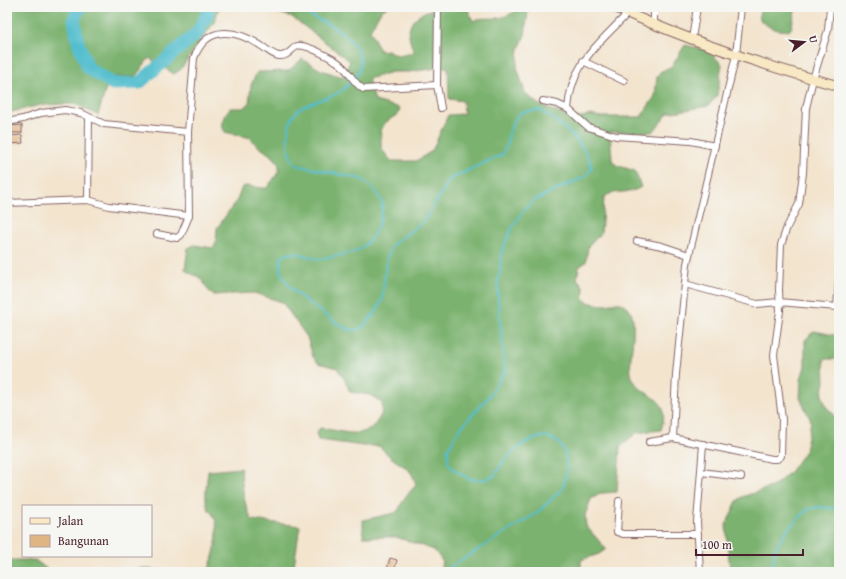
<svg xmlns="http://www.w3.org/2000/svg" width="846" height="579" font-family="'Gentium Book Plus',serif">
	<rect width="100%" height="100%" fill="#f6f6f2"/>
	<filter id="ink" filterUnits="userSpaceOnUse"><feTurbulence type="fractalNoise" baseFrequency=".025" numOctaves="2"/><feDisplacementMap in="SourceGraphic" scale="8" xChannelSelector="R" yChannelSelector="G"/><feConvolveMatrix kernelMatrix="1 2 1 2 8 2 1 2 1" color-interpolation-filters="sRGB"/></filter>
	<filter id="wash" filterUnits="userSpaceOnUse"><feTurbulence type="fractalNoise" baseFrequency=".012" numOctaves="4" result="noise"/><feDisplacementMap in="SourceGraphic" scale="16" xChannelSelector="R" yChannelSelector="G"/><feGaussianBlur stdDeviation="0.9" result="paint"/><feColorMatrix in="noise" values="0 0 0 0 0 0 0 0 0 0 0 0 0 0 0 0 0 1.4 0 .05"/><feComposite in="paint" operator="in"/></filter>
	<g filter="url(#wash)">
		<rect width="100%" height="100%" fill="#f3e4ce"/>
		<!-- forest -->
		<g fill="#7bb26f" stroke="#62684d" fill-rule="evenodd">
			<path d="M7 7H219L215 21 180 70 174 74 149 58 135 77H115L106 88 98 115 75 104 41 105 7 113Z"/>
			<path d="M259 7H388L381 11 370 30 380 51 388 50C397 57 403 56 414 52 412 47 409 40 409 34 409 6 449 7 467 7L473 21C482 16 493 20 503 17 510 15 517 10 524 7L528 11 525 35 519 49 517 67 525 93 538 104 573 119 590 115 601 117H641L655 96 657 77 660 72 672 66 685 45 707 50 722 64 717 96 708 106 668 113 653 132H610L612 160 616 165 635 171 641 187C628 196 612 188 604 198L601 233 588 247 586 262 579 267 577 279C583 284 585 289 583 297L587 302C592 303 599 305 605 305 609 305 616 302 620 303 622 303 627 306 628 308 641 321 626 361 632 377 642 401 673 392 661 430L636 433 620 447 617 492 602 493 591 499 585 515 586 526 606 549 599 554 581 560V569L552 572H438L443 562 434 550 396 537H363V520L395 513 399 509 405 497 416 485C412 469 406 468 393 459 388 455 383 450 379 446H364L318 440 316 433 320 428C341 430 365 442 378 420 382 414 383 410 382 403L370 395 350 392 345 380 337 368 318 363 313 357 307 337 282 302 254 293 213 295C206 290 206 284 201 279 196 274 189 275 185 269L188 248 194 245 213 248 216 242 217 228 237 200 242 187C250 184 258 189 267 188 270 183 275 178 278 172 285 157 256 150 251 138L225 132 222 126 226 113 230 108H243L249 104 251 85 257 72 288 71 302 59 321 70 343 77 350 61 292 17ZM444 67 448 68 449 99 463 101 464 114 448 115 432 151 416 161H391L381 148V129L386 122 398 114 400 108 375 101 368 79 392 72H409Z"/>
			<path d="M762 7H796L791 29C780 33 769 28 760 20L759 14Z"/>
			<path d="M814 331 839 336V361L837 359H824L825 382 822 395 827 408 832 412 835 418 834 424 837 444 836 458 839 464V572H730L726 525 737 501 742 497 774 486 790 472 805 451 811 421 800 398 801 379 805 366V340Z"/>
			<path d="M241 468C242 487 243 503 252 520L300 526 293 572H202L208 571C214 557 220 534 215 519 214 514 208 511 207 506 204 495 207 482 208 471Z"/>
			<path d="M7 560H35L51 572H7Z"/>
			<path d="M141 568 172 572H132Z"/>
		</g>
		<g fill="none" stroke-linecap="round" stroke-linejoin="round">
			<!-- stream -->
			<g stroke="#53bece" stroke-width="2">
				<path d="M290 7C315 19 357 30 361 62 361 70 358 75 352 81 349 84 345 88 341 91 319 106 289 98 288 136 287 147 288 157 296 165L361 179C368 183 381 195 382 204 383 221 374 239 360 249 354 253 343 254 336 256 331 257 324 259 318 259 304 257 294 247 281 258L280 271 283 277 291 288 306 301 338 324 350 330H356L363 327 376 312 382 300 387 258 392 245 424 221 450 179 503 154C512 135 505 130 521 112L540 110C563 126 584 140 592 168L586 176 533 201 523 211 511 230 501 254 500 272 498 279V299L505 371 490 395 458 431 448 449V462L452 468 469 479 482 480 494 476 505 459 521 445 533 439 546 436 558 442 565 451 567 470 563 488 537 513 442 572"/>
				<path d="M771 572 776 547 787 530 808 509 820 507 839 509"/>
			</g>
			<!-- river -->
			<path stroke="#53bece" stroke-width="13" d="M80 7 74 19 78 42 88 68 113 84 139 83 197 33 207 15 208 7"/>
		</g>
		<g id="blocks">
			<!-- building -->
			<g fill="#e0b584">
				<path d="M22 125V133H11L10 126Z"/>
				<path d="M22 135 23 143 10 144V136Z"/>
				<path d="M390 558 397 560 394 571 387 570Z"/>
			</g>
		</g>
	</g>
	<g filter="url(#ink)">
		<use href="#blocks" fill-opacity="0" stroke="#856464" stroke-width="1"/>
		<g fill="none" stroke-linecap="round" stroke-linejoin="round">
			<!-- minor casing -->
			<g stroke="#856464" stroke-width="8">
				<g id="minor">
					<path d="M438 7 437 85 441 108"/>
					<path d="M654 7V25"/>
					<path d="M692 39 697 7"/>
					<path d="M583 61 624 81"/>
					<path d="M543 101 557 104 568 109 588 127 616 136 691 141 715 146"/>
					<path d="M568 109C571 63 598 45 627 14"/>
					<path d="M7 122 23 119 41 113 65 110 81 113 104 124 188 132 194 58C207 23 238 30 263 47 269 51 273 55 279 56 288 57 291 49 297 46 305 43 329 57 336 61 348 68 352 82 363 89L437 85"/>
					<path d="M88 200 89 118"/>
					<path d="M7 203 88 200 109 206 189 216"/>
					<path d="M157 234 177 238 181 235 189 216 188 132"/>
					<path d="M637 241 662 246 689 255"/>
					<path d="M685 284 757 304 779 302 837 307 839 279"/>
					<path d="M673 438 676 374 687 264 736 55 741 7"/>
					<path d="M649 442 673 438 772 459H777L781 456 782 419 774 355 780 311 779 290 781 245 787 227 799 204 803 173 806 108 813 79 828 30 830 7"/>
					<path d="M701 472 741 477"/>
					<path d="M619 501 617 532 623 534H698"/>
					<path d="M700 572 697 522 703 444"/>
				</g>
			</g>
			<!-- secondary casing -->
			<g stroke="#856464" stroke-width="11">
				<path id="secondary" d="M614 7C686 40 762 65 839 86"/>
			</g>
			<!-- minor -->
			<use href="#minor" stroke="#fff" stroke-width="6"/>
			<!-- secondary -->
			<use href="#secondary" stroke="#f8e8c3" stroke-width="9"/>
		</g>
	</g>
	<!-- margin -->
	<rect width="846" height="579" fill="none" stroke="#f6f6f2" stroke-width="24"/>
	<!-- legend -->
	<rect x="22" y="505" width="130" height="52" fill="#f6f6f2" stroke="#b1a0a2"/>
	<rect x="30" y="518" width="20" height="6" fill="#f8e8c3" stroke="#b1a0a2"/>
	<text x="58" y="525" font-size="12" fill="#4a1f2b">Jalan</text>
	<rect x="30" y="535" width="20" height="12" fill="#e0b584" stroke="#b1a0a2"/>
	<text x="58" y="545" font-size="12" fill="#4a1f2b">Bangunan</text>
	<!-- north arrow -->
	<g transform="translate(804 42) rotate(74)" stroke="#f6f6f2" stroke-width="3" paint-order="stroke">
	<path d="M0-3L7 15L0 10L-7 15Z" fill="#4a1f2b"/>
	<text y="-6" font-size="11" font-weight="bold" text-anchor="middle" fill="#4a1f2b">U</text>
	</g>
	<!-- scale -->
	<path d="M696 549v6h107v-6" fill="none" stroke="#4a1f2b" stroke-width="2"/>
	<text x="702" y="549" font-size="12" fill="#4a1f2b" stroke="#f6f6f2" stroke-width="3" paint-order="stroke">100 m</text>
</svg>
